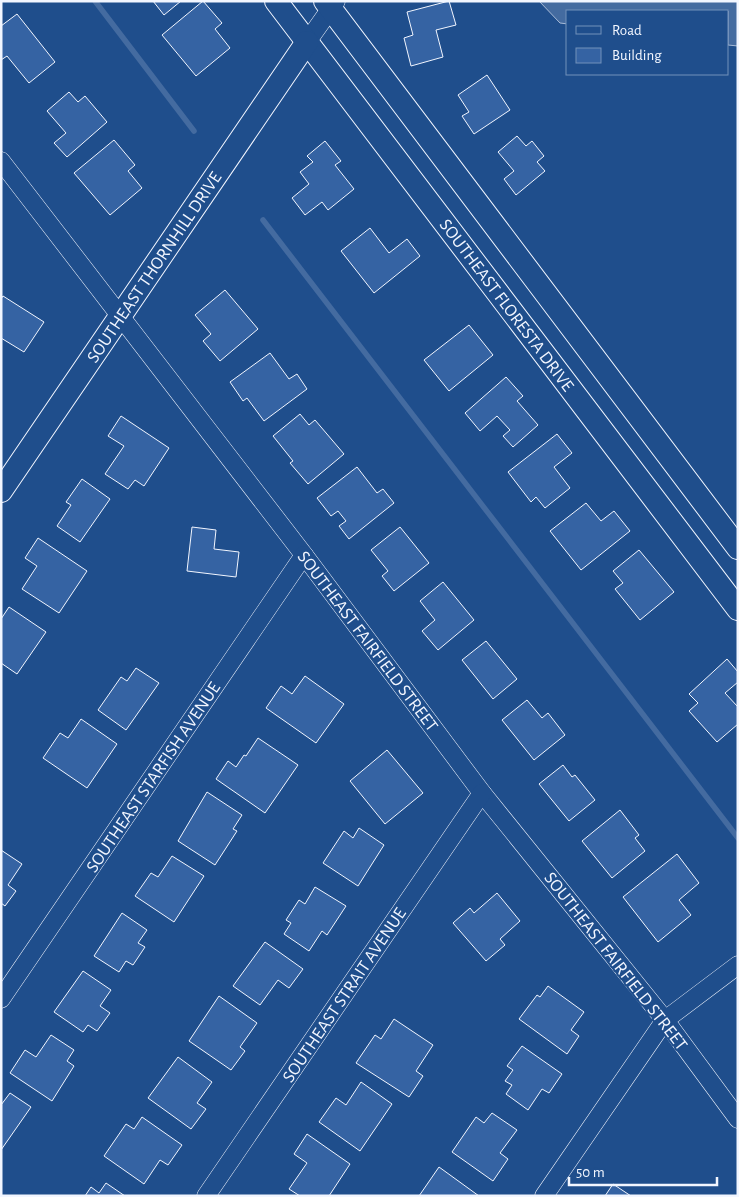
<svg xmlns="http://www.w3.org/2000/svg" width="739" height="1197" font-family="'Alegreya Sans',sans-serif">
	<rect width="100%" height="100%" fill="#1f4e8c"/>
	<!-- water -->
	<path fill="#446ba0" stroke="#a8bbd7" d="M539 1H738V46L728 45V11H568V24L560 23Z"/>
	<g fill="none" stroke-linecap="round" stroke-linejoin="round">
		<!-- stream -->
		<g stroke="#446ba0" stroke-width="5.5">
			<path d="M95 1 194 131"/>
			<path d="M263 220 738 838"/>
		</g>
	</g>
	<!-- building -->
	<g fill="#3563a3" stroke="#f2f6ff">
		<path d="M153 1H181L164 15Z"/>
		<path d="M203 1 222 23 215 29 230 48 196 76 162 35Z"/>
		<path d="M449 1 456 25 436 30 443 57 411 66 404 38 413 35 407 12Z"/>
		<path d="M17 14 55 62 29 83 7 56 1 60V26Z"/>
		<path d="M487 75 510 110 474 134 462 116 469 112 458 95Z"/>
		<path d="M69 92 78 102 85 96 107 122 67 157 54 143 66 133 47 111Z"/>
		<path d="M517 136 526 146 532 141 544 156 537 162 545 171 516 195 504 179 514 171 498 152Z"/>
		<path d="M114 140 135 165 128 171 142 188 110 215 74 173Z"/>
		<path d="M325 141 341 161 335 165 354 189 328 210 322 202 305 215 292 198 309 184 300 172 313 162 307 156Z"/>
		<path d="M370 228 389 253 407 239 420 256 374 293 341 251Z"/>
		<path d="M225 290 258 329 220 361 203 341 211 334 195 315Z"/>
		<path d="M3 296 44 322 24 352 1 338V299Z"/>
		<path d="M469 325 493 355 449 391 424 360Z"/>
		<path d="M270 353 289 379 297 374 307 389 264 421 247 398 243 401 230 382Z"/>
		<path d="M506 377 523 396 517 401 538 425 513 447 503 436 510 430 497 416 480 431 465 413Z"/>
		<path d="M300 414 309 425 315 420 344 454 308 484 290 463 293 461 273 436Z"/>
		<path d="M121 416 169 448 144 486 135 480 128 489 105 474 124 446 108 436Z"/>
		<path d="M557 434 572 453 554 467 570 488 545 508 536 497 531 502 508 472Z"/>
		<path d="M357 467 377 493 383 489 394 503 349 539 339 526 346 521 338 511 331 516 317 498Z"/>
		<path d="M82 479 110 499 80 542 57 526 71 505 66 502Z"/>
		<path d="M586 503 601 521 614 511 630 531 581 570 550 531Z"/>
		<path d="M192 527 216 530 214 549 239 552 236 577 187 571Z"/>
		<path d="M400 527 429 563 394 591 382 576 388 571 371 550Z"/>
		<path d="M38 538 87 571 59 613 22 589 37 566 25 558Z"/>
		<path d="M639 550 674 592 640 620 615 589 623 583 613 571Z"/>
		<path d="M443 582 474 620 438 650 422 631 435 620 420 601Z"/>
		<path d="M9 607 46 632 17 674 1 663V619Z"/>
		<path d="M486 641 517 679 493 699 462 660Z"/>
		<path d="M727 659 738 672V682L725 693 738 707V724L717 742 689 711 698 703 689 694Z"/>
		<path d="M136 668 159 683 126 730 98 710 121 677 127 681Z"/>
		<path d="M305 676 344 704 316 743 266 708 281 686 292 694Z"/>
		<path d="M527 700 542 718 548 713 565 735 534 760 502 720Z"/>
		<path d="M81 719 117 744 87 788 43 758 60 733 68 738Z"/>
		<path d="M258 738 298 765 265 813 216 779 228 761 236 767 244 755 246 756Z"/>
		<path d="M387 750 423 793 385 824 350 781Z"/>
		<path d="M563 765 572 777 575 775 595 800 569 821 539 784Z"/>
		<path d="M207 792 242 815 233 829 237 831 215 865 178 841Z"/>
		<path d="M620 810 639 835 635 838 645 851 612 878 582 841Z"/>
		<path d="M359 828 384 845 358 886 323 863 344 831 353 838Z"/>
		<path d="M1 850 22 864 8 885 16 891 5 906 1 903Z"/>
		<path d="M677 854 699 883 679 900 691 915 658 942 623 897Z"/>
		<path d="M172 856 204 876 174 922 135 896 151 873 158 877Z"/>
		<path d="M315 887 346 906 327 935 322 931 309 951 284 934 291 923 286 920 299 900 305 904Z"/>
		<path d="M497 893 520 921 500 939 505 945 486 961 453 923 470 908 474 913Z"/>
		<path d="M122 913 147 930 138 943 145 947 133 965 126 961 119 972 94 956Z"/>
		<path d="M265 942 303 969 289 988 278 980 260 1005 233 986Z"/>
		<path d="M83 971 111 990 100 1006 110 1013 97 1031 88 1025 83 1032 54 1012Z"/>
		<path d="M548 986 584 1012 571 1030 579 1036 567 1054 519 1019 537 995 540 997Z"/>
		<path d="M219 996 257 1023 240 1047 245 1051 231 1070 189 1041Z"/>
		<path d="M394 1019 433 1045 416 1071 423 1076 409 1097 356 1063 375 1035 381 1039Z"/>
		<path d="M51 1035 74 1050 67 1061 74 1066 52 1101 10 1073 25 1050 36 1057Z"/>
		<path d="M522 1046 562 1074 549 1093 542 1089 528 1110 506 1094 512 1085 505 1081 513 1070 507 1066Z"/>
		<path d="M178 1057 212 1082 197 1103 206 1109 191 1129 148 1098Z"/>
		<path d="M361 1082 392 1104 360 1151 319 1122 336 1098 346 1105Z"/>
		<path d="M10 1093 31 1107 1 1150V1105Z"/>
		<path d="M492 1113 517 1130 500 1153 508 1159 493 1181 452 1152 476 1117 484 1123Z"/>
		<path d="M142 1117 182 1145 168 1165 160 1160 144 1184 104 1156 126 1124 134 1129Z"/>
		<path d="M307 1134 350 1164 329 1196H300L289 1189 307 1163 294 1154Z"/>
		<path d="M439 1167 479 1196H419Z"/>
		<path d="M106 1183 125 1196H85L91 1187 99 1193Z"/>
		<path d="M613 1184 631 1196H605Z"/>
	</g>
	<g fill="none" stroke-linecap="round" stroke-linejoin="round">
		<!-- minor casing -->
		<g stroke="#f2f6ff" stroke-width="19">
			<g id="minor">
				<path d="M307 42 336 1"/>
				<path d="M1 161 304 555 482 793 665 1020 738 1119"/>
				<path d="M1 999 304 555"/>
				<path d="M206 1196 482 793"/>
				<path d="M544 1196 665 1020 738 965"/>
			</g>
		</g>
		<!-- tertiary casing -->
		<g stroke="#f2f6ff" stroke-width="24">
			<g id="tertiary">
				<path d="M276 1 738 609"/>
				<path d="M325 1 738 548"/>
				<path d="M1 491 307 42"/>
			</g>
		</g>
		<!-- minor -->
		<use href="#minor" stroke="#1f4e8c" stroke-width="18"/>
		<!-- tertiary -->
		<use href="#tertiary" stroke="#1f4e8c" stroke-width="22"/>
	</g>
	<g text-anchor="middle" stroke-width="4" stroke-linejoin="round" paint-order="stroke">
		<!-- street labels -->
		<g font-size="18" fill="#f2f6ff" stroke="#1f4e8c">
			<text transform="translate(154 267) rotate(-56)" y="6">SOUTHEAST THORNHILL DRIVE</text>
			<text transform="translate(507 305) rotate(53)" y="6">SOUTHEAST FLORESTA DRIVE</text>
			<text transform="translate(368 641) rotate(53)" y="6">SOUTHEAST FAIRFIELD STREET</text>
			<text transform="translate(153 777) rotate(-56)" y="6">SOUTHEAST STARFISH AVENUE</text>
			<text transform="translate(616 961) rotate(52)" y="6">SOUTHEAST FAIRFIELD STREET</text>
			<text transform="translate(344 995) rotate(-56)" y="6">SOUTHEAST STRAIT AVENUE</text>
		</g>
	</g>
	<!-- border -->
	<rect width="739" height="1197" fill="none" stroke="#f2f6ff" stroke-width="5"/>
	<!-- legend -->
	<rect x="566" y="10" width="162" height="65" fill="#1f4e8c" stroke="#7391ba"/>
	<rect x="576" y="26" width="25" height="8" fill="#1f4e8c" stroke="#7391ba"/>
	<text x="612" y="35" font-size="15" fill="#f2f6ff">Road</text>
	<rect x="576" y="48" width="25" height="15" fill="#3563a3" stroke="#7391ba"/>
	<text x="612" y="60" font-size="15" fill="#f2f6ff">Building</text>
	<!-- scale -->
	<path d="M569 1177v8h148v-8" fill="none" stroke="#f2f6ff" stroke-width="2.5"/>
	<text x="576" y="1177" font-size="15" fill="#f2f6ff" stroke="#1f4e8c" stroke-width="4" paint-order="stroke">50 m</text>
</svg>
